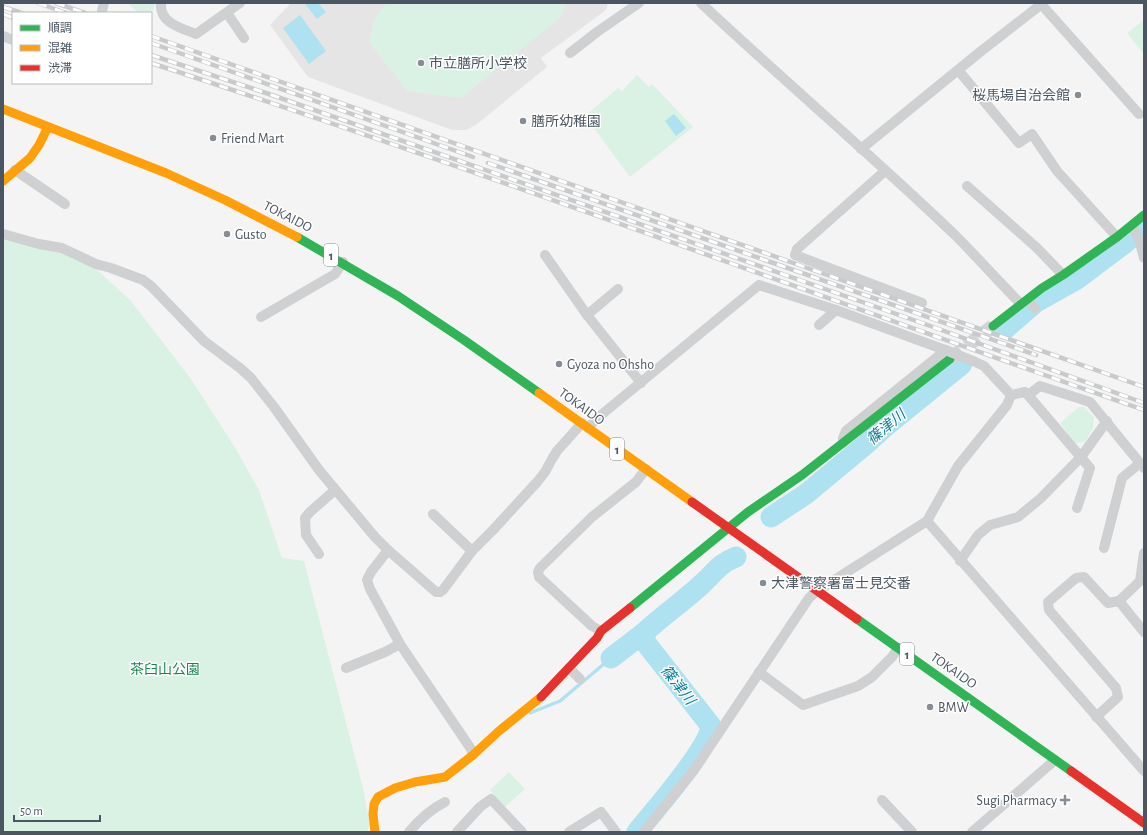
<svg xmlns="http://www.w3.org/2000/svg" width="1147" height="835" font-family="'Alegreya Sans','Noto Sans JP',sans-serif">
	<rect width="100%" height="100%" fill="#f4f4f4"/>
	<!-- education -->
	<path fill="#e6e5e6" d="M291 3H608L606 10 541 58 547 67 476 125 466 130H452L308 77 270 25Z"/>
	<!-- green -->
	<g fill="#d9f2e3">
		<path d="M128 3H155L154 9C143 17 136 12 128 3Z"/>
		<path d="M387 3H566L561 17 461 98 407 91 369 42 374 19Z"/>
		<path d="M1144 20V54L1127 33Z"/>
		<path d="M637 75 649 87 652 84 693 127 630 177 585 116 618 88 622 91Z"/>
		<path d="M3 239 25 245 60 251 94 267 131 301 191 379 236 449 259 490 282 558 304 561 363 788 370 825 367 832H3Z"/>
		<path d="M1079 407H1084L1094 417 1093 428 1085 442 1075 443 1060 423Z"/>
		<path d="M509 772 525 789 505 807 490 790Z"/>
	</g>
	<!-- water -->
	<g fill="#aee2f0">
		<path d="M307 3H318L326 12 317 19 305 4Z"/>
		<path d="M300 15 326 51 309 64 283 28Z"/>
		<path d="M674 114 686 128 676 136 665 121Z"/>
	</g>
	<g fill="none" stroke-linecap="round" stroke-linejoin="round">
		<!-- stream -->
		<path stroke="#aee2f0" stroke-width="3.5" d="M530 713 560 701 611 658"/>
		<!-- river -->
		<g stroke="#aee2f0" stroke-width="21">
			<path d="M1005 329 1036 302 1077 279 1125 243 1144 226"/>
			<path d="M771 517 806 494 865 445 887 425 962 364"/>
			<path d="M611 658 645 632"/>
			<path d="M637 832C653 812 709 749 711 726L645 642V632C663 615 684 601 702 584 714 573 720 563 736 557"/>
		</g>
		<!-- secondary-tunnel -->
		<path stroke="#d2d4d7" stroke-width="14" stroke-dasharray="14 7" stroke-linecap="butt" d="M950 359 993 326"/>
		<!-- street -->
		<g stroke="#ced0d2" stroke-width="10">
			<path d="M161 3C159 23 181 28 196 34L240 3"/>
			<path d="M701 3C785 82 873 156 956 236 978 258 999 282 1021 304"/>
			<path d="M1040 3 1139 114"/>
			<path d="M102 11 104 3"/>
			<path d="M227 13 244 38"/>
			<path d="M3 36 13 40"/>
			<path d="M570 53 597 32 639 3"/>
			<path d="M958 70 1019 143 1032 134 1057 171 1117 237"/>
			<path d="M861 149 980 52 1043 3"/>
			<path d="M15 170 65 204"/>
			<path d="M885 171 797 249 795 255 922 303"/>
			<path d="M967 186 1037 248 1063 275"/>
			<path d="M1132 226 1139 239 1144 258"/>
			<path d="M3 234 39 244 62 248 96 264 111 268 143 280 151 286 204 341 240 368 251 378 274 407 319 470 375 537 388 550 436 592H440L443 590 472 551 493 530 538 481 545 472 552 459 557 451 582 423"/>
			<path d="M545 255 587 315 641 383"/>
			<path d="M1029 301 1035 308"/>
			<path d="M587 315 618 289"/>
			<path d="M261 317 335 274 343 262"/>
			<path d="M819 325 836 310"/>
			<path d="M973 361 984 366 1011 395 1025 392 1028 395 1040 386 1090 402 1144 468"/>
			<path d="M1028 395 1090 468 1077 508"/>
			<path d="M588 428 595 420 759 285 836 310 948 351"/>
			<path d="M843 443V438L846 431 946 350"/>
			<path d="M433 514 472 551"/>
			<path d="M927 521 1144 771"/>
			<path d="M1104 548 1122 478 1140 463"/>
			<path d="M388 550 371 572 367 580 370 589 400 644 471 749 473 755"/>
			<path d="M319 554 306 535 305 518 310 512 335 490"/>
			<path d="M960 561 978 535 990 525 1018 517 1041 498 1081 457 1107 421"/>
			<path d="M1119 601 1144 632"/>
			<path d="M601 631 592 626 539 577 538 572 540 568 592 517 636 482 646 469"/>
			<path d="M346 668 385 652 400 644"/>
			<path d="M569 668 580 679"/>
			<path d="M759 672 803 705 858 686 872 677 892 657 898 648"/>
			<path d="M1096 717 1118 697 1116 688 1049 610 1048 602 1076 578 1084 577 1108 603 1119 601 1140 581 1144 553"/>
			<path d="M882 800 912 832"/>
			<path d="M409 832C419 820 431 809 445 802"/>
			<path d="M457 832 480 807 491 799 522 832"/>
			<path d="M569 832 601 812 616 832"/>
			<path d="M644 832 694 770 809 598 817 591 927 521 958 466 1007 405 1011 395"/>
			<path d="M972 832 1055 760"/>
		</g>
		<!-- fast -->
		<g stroke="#30b455" stroke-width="9">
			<path d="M297 237 398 296 464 340 539 393"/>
			<path d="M993 326 1042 288 1063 275 1117 237 1144 215"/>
			<path d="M630 608 748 512 802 475 950 359"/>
			<path d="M857 619 1071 771"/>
		</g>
		<!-- slow -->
		<g stroke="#ff9f0a" stroke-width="9">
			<path d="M3 109 166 173 225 200 297 237"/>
			<path d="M3 181 30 158 39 145 48 127"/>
			<path d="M539 393 692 502"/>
			<path d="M375 832 373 814 374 804 378 797 395 788 415 782 445 777 473 755 499 731 541 697"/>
		</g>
		<!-- jam -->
		<g stroke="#e5322d" stroke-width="9">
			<path d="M692 502 857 619"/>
			<path d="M541 697 597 638 601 631 630 608"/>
			<path d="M1071 771 1144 823"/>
		</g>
		<!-- rail casing -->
		<g stroke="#c9cacc" stroke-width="4.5">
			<g id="rail">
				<path d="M38 3 66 13"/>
				<path d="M56 3 85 13"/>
				<path d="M3 7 22 13"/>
				<path d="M3 14 13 18"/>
				<path d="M151 36 1144 387"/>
				<path d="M151 43 473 157"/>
				<path d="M151 55 266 93 922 323 1144 403"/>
				<path d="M151 63C484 172 813 294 1144 410"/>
				<path d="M488 163 1036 355"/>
			</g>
		</g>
		<!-- rail -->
		<use href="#rail" stroke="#fff" stroke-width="3" stroke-dasharray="9" stroke-linecap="butt"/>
		<!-- street-bridge -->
		<path stroke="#ced0d2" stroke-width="10" d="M948 351 973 361"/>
	</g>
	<!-- markers -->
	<g fill="#868d94" stroke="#fff" stroke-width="1.5">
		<circle cx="421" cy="63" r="4"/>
		<circle cx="1078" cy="95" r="4"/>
		<circle cx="523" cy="121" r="4"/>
		<circle cx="213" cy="138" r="4"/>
		<circle cx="227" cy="234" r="4"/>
		<circle cx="559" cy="364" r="4"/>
		<circle cx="763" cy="583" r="4"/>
		<circle cx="930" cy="707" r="4"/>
		<path d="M1063 794h4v4h4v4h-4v4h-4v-4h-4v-4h4z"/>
	</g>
	<g text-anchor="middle" stroke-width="3" stroke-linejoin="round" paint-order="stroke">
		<!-- shield labels -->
		<g fill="#fff" stroke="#808990" stroke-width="1">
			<rect x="324" y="244" width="14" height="22" rx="3"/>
			<rect x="610" y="438" width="14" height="22" rx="3"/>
			<rect x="900" y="643" width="14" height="22" rx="3"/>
		</g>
		<g font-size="13" font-weight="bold" fill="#4a5661">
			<text x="331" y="260">1</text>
			<text x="617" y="454">1</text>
			<text x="907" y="659">1</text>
		</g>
		<!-- poi labels -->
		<g font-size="14" fill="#4a5661" stroke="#fff" text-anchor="start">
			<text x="429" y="68">市立膳所小学校</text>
			<text x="1070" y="100" text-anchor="end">桜馬場自治会館</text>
			<text x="531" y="126">膳所幼稚園</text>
			<text x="221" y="143">Friend Mart</text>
			<text x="235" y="239">Gusto</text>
			<text x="567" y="369">Gyoza no Ohsho</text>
			<text x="771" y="588">大津警察署富士見交番</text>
			<text x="938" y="712">BMW</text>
			<text x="1057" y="805" text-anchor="end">Sugi Pharmacy</text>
		</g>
		<!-- street labels -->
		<g font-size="14" fill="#4a5661" stroke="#fff">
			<text transform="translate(288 216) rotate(27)" y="5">TOKAIDO</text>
			<text transform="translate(582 406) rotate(36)" y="5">TOKAIDO</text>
			<text transform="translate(954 670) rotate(35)" y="5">TOKAIDO</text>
		</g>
		<!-- park labels -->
		<g font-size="14" fill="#17864f" stroke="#fff">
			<text x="165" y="674">茶臼山公園</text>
		</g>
		<!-- water labels -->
		<g font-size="15" font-style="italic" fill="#0c7c9b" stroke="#fff">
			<text transform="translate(886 427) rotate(-40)" y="5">篠津川</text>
			<text transform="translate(678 685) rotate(52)" y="5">篠津川</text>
		</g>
	</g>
	<!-- border -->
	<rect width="1147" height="835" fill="none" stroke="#4a5661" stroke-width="8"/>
	<!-- legend -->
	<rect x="12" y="12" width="140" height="72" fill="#ffffff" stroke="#b7bbc0"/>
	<rect x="20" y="25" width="20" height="6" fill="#30b455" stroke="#b7bbc0"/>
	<text x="48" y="32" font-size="12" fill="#4a5661">順調</text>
	<rect x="20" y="45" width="20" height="6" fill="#ff9f0a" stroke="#b7bbc0"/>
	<text x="48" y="52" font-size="12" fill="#4a5661">混雑</text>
	<rect x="20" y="65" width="20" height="6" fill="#e5322d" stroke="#b7bbc0"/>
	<text x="48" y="72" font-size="12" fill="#4a5661">渋滞</text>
	<!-- scale -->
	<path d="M14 815v6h86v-6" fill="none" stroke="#4a5661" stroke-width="2"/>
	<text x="20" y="815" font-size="12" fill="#4a5661" stroke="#ffffff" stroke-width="3" paint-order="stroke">50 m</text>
</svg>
